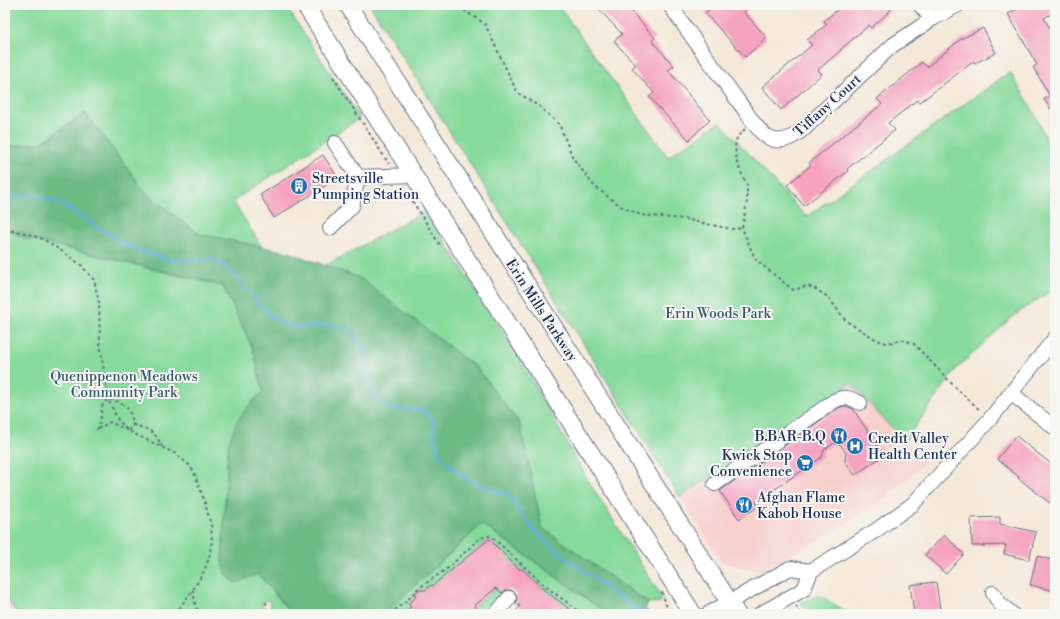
<svg xmlns="http://www.w3.org/2000/svg" width="1060" height="619" font-family="'Libre Bodoni',serif">
	<rect width="100%" height="100%" fill="#f6f6f2"/>
	<filter id="ink" filterUnits="userSpaceOnUse"><feTurbulence type="fractalNoise" baseFrequency=".025" numOctaves="2"/><feDisplacementMap in="SourceGraphic" scale="8" xChannelSelector="R" yChannelSelector="G"/><feConvolveMatrix kernelMatrix="1 2 1 2 8 2 1 2 1" color-interpolation-filters="sRGB"/></filter>
	<filter id="wash" filterUnits="userSpaceOnUse"><feTurbulence type="fractalNoise" baseFrequency=".012" numOctaves="4" result="noise"/><feDisplacementMap in="SourceGraphic" scale="16" xChannelSelector="R" yChannelSelector="G"/><feGaussianBlur stdDeviation="0.9" result="paint"/><feColorMatrix in="noise" values="0 0 0 0 0 0 0 0 0 0 0 0 0 0 0 0 0 1.4 0 .05"/><feComposite in="paint" operator="in"/></filter>
	<g filter="url(#wash)">
		<rect width="100%" height="100%" fill="#f4e9d8"/>
		<!-- built -->
		<g fill="#f7d0cd">
			<path d="M851 383 904 442 926 461 906 480 872 507 854 518 812 544 759 572 721 562 696 521 680 497Z"/>
			<path d="M5 596 18 614H5Z"/>
		</g>
		<!-- green -->
		<g fill="#85da9c" stroke="#50847d">
			<path d="M5 5H285L360 118 233 201 262 247 199 234 148 195 85 113 41 143 5 147Z"/>
			<path d="M370 5H558L668 157 720 122 806 217 1010 72 1034 112 1055 159V288L1012 317 957 368 904 442 851 383 680 497Z"/>
			<path d="M425 211 516 352 587 479 658 591 661 596V602L648 603 542 528 520 424 351 275 325 266Z"/>
			<path d="M5 229 25 238 223 286 253 349 263 391 247 408 228 446 222 562 258 574 292 614H272L269 600 262 602 264 614H18L5 596Z"/>
			<path d="M482 524 608 614H576L542 588 522 569 520 570 489 539 432 586 431 585 424 591 421 589 416 592 415 595 416 598 408 604 411 607 403 614H384Z"/>
			<path d="M496 588 505 595 489 614H468L476 607 475 605Z"/>
			<path d="M819 595 850 614H817L810 612 800 603Z"/>
		</g>
		<!-- forest -->
		<path fill="#6cba84" stroke="#447471" d="M85 113 148 195 199 234 288 252 360 278 477 368 520 424 542 528 648 603 643 614H608L482 524 384 614H292L258 574 236 583 228 577 222 562 228 446 236 423 247 408 263 391 253 349 223 286 25 238 5 229V147L41 143Z"/>
		<g fill="none" stroke-linecap="round" stroke-linejoin="round">
			<!-- stream -->
			<path stroke="#62b1dc" stroke-width="3" d="M5 196H34L58 202 108 234 130 247 147 253 173 261 211 259 227 268 269 314 284 325 301 327 324 325 351 329 366 354 367 380 375 397 388 408 424 410 433 420 434 438 439 454 458 473 479 486 509 495 535 532 563 556 635 608 648 612"/>
		</g>
		<g id="blocks">
			<!-- building -->
			<g fill="#f6a3c0">
				<path d="M595 5H640L632 12 655 38 652 41 674 66 668 70 710 120 689 140 649 97 654 93 632 68 636 65 614 41 622 34Z"/>
				<path d="M714 5H752L744 12 767 38 745 57 705 13Z"/>
				<path d="M843 5H887L891 10 871 28 869 25 841 49V50L818 70 822 74 781 110 762 87 812 45 807 40 827 24 824 21Z"/>
				<path d="M1024 5H1048L1053 13 1044 18 1055 37V115L1044 99 1050 96 1033 67 1037 65 1008 14Z"/>
				<path d="M983 28 996 53 975 63 974 61 919 103 917 100 888 123 895 130 847 169 848 171 804 206 787 185 811 165 809 163 882 104 877 99 922 62 927 67 961 39Z"/>
				<path d="M323 155 338 178 274 218 260 195Z"/>
				<path d="M846 406 853 409 884 455 855 475 845 461 846 453 841 445 834 443 824 450 822 457 756 502 759 506 739 519 720 491 838 408Z"/>
				<path d="M1016 436 1055 467V507L1018 478 1019 477 997 459Z"/>
				<path d="M1000 517V524L1036 532 1029 560 1004 554 1006 545 972 546 971 518Z"/>
				<path d="M944 535 964 554 946 574 925 555Z"/>
				<path d="M489 539 520 570 522 569 542 588 576 614H514L520 606 516 603 517 599V595L511 590H506L502 593 496 588 475 605 476 607 468 614H403L411 607 408 604 415 598 416 592 419 590H425L431 585 432 586Z"/>
				<path d="M1037 556 1055 561V591L1030 585Z"/>
				<path d="M936 582 940 609 914 613 910 585Z"/>
			</g>
		</g>
	</g>
	<g filter="url(#ink)">
		<use href="#blocks" fill-opacity="0" stroke="#677089" stroke-width="1"/>
		<g fill="none" stroke-linecap="round" stroke-linejoin="round">
			<!-- minor casing -->
			<g stroke="#677089" stroke-width="16">
				<g id="minor">
					<path d="M670 5C693 39 717 72 741 105 748 114 758 132 769 138 782 145 795 136 805 128L893 45 932 19 958 5"/>
					<path d="M920 5 932 19"/>
					<path d="M335 143 358 177 413 175"/>
					<path d="M330 228 352 206 358 177"/>
					<path d="M1011 393 1055 428"/>
					<path d="M715 484 834 401C844 396 850 397 860 403"/>
					<path d="M993 593 1000 604 1012 614"/>
					<path d="M496 614 509 598"/>
					<path d="M708 614 790 568 811 571"/>
					<path d="M760 614 804 589 811 571 875 531 913 504 990 419 1055 338"/>
				</g>
			</g>
			<!-- major casing -->
			<g stroke="#677089" stroke-width="19">
				<g id="major">
					<path d="M305 5 693 614"/>
					<path d="M348 5 737 614"/>
				</g>
			</g>
			<!-- path -->
			<g stroke="#677089" stroke-width="2" stroke-dasharray="3 3" stroke-linecap="butt">
				<path d="M461 5 465 11 485 24 517 92 540 107 559 124 573 158 594 186 622 207 641 215 684 219 731 229 742 228"/>
				<path d="M333 77 389 164"/>
				<path d="M745 129 737 137 735 147 737 163 747 186V202L742 228 755 259 793 290 807 286 814 288 828 297 846 321 877 340 886 343 905 340 914 344 955 387 981 411"/>
				<path d="M403 186 440 245"/>
				<path d="M5 230 22 232 43 239 60 250 81 265 94 280 99 303 100 343 108 399 118 420 128 431 133 425C131 408 124 402 108 399 98 408 103 410 100 420 100 424 98 427 97 430"/>
				<path d="M133 425C149 429 155 431 162 447"/>
				<path d="M98 429 110 422 176 454 189 465 194 472 205 503 211 525 212 541 209 558 204 571 193 590 177 611 169 613"/>
				<path d="M193 590 195 603 199 614"/>
				<path d="M662 592 669 614"/>
				<path d="M266 602 268 614"/>
				<path d="M796 606 800 613 804 614"/>
				<path d="M394 611 397 614"/>
				<path d="M390 614 412 596 416 590 448 568 480 538 488 536 492 537 544 585 582 614"/>
			</g>
			<!-- minor -->
			<use href="#minor" stroke="#fff" stroke-width="14"/>
			<!-- major -->
			<use href="#major" stroke="#fff" stroke-width="17"/>
		</g>
	</g>
	<!-- icons -->
	<defs>
		<g id="building-disc" transform="scale(0.9)"><circle r="9.5" fill="#1f6fb2" stroke="#f6f6f2"/><path d="M-4-6H4V6H1V3H-1V6H-4ZM-2.5-4.3h1.7v1.8h-1.7ZM.8-4.3h1.7v1.8H.8ZM-2.5-1h1.7V.8h-1.7ZM.8-1h1.7V.8H.8Z" fill="#fff"/></g>
		<g id="restaurant-disc" transform="scale(0.9)"><circle r="9.5" fill="#1f6fb2" stroke="#f6f6f2"/><path d="M-5-6h1v4h1v-4h1v4h1v-4h1v5L-1.5 .5V6h-2V.5L-5-1ZM5-6V6H3V1.5H1.5Q1.5-4 5-6Z" fill="#fff"/></g>
		<g id="hospital-disc" transform="scale(0.9)"><circle r="9.5" fill="#1f6fb2" stroke="#f6f6f2"/><path d="M-5-5h3v3.5h4V-5h3V5h-3V1.5h-4V5h-3Z" fill="#fff"/></g>
		<g id="supermarket-disc" transform="scale(0.9)"><circle r="9.5" fill="#1f6fb2" stroke="#f6f6f2"/><path d="M-6-5.5h2.5l.6 2H6L4.5 2H-2.5L-4.4-4H-6ZM-1.5 3.2a1.3 1.3 0 1 0 .1 0ZM3 3.2a1.3 1.3 0 1 0 .1 0Z" fill="#fff"/></g>
	</defs>
	<g fill-rule="evenodd">
		<use href="#building-disc" x="299" y="186"/>
		<use href="#restaurant-disc" x="839" y="436"/>
		<use href="#hospital-disc" x="855" y="446"/>
		<use href="#supermarket-disc" x="805" y="463"/>
		<use href="#restaurant-disc" x="744" y="505"/>
	</g>
	<g text-anchor="middle" stroke-width="4" stroke-linejoin="round" paint-order="stroke">
		<!-- street labels -->
		<g font-size="14" fill="#1b2f5e" stroke="#f6f6f2">
			<text transform="translate(827 105) rotate(-42)" y="5">Tiffany Court</text>
			<text transform="translate(542 310) rotate(57)" y="5">Erin Mills Parkway</text>
		</g>
		<!-- poi labels -->
		<g font-size="14" fill="#1b2f5e" stroke="#f6f6f2" text-anchor="start">
			<text x="312" y="183">Streetsville<tspan x="312" dy="16">Pumping Station</tspan></text>
			<text x="826" y="441" text-anchor="end">B.BAR-B.Q</text>
			<text x="868" y="443">Credit Valley<tspan x="868" dy="16">Health Center</tspan></text>
			<text x="792" y="460" text-anchor="end">Kwick Stop<tspan x="792" dy="16">Convenience</tspan></text>
			<text x="757" y="502">Afghan Flame<tspan x="757" dy="16">Kabob House</tspan></text>
		</g>
		<!-- park labels -->
		<g font-size="14" fill="#365a6e" stroke="#f6f6f2">
			<text x="718" y="318">Erin Woods Park</text>
			<text x="124" y="381">Quenippenon Meadows<tspan x="124" dy="16">Community Park</tspan></text>
		</g>
	</g>
	<!-- margin -->
	<rect width="1060" height="619" fill="none" stroke="#f6f6f2" stroke-width="20"/>
</svg>
